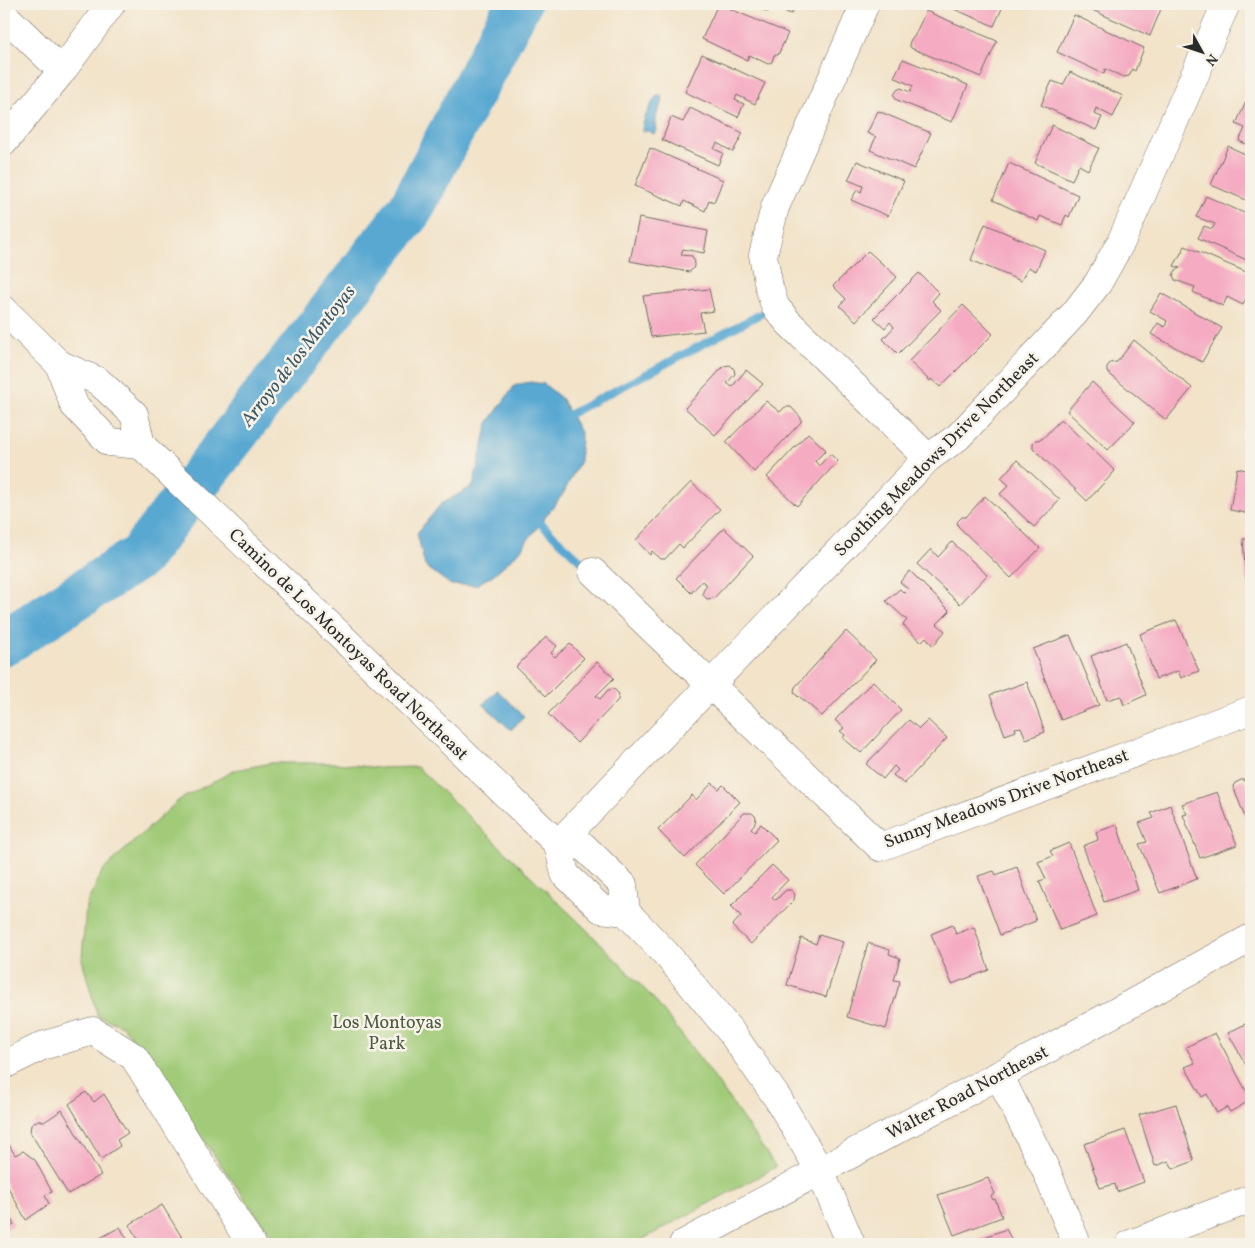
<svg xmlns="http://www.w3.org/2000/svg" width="1255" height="1248" font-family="Vollkorn,serif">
	<rect width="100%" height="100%" fill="#f7f3e8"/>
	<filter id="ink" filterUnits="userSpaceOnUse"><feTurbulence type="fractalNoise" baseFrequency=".02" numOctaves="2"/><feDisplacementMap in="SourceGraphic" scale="10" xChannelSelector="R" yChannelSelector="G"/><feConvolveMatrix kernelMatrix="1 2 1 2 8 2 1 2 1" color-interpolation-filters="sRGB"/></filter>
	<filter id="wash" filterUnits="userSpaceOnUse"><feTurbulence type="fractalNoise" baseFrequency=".0096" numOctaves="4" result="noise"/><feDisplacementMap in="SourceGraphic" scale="20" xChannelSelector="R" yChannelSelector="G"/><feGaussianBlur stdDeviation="1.12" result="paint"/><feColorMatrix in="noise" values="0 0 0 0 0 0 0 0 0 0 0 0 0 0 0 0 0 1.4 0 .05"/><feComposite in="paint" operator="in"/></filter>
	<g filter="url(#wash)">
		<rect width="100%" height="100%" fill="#f2e3c9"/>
		<!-- green -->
		<path fill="#a1cb78" stroke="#667b52" d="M271 763H336L378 768 417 767 587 930 653 998 709 1070 776 1167 634 1244H277L124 1027 97 1015 82 959 86 905 103 870 179 800 235 770Z"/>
		<!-- water -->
		<g fill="#58a8d2" stroke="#426a7e">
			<path d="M659 95 662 96 663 102C657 112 654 118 657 130L654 134 648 131H642C641 125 652 98 659 95Z"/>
			<path d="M530 382 544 384 561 398 581 434 580 461 563 494 518 553 493 575 476 585H451L425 566 417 533 441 504 473 486 488 423 515 385Z"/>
			<path d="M497 690 524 716 511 730 483 704Z"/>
		</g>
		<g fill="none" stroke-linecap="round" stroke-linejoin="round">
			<!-- stream -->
			<g stroke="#58a8d2" stroke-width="8">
				<path d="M570 414 772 308"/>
				<path d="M541 524 590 569"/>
			</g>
			<!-- river -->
			<path stroke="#58a8d2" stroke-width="46" d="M4 643 139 557 410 210 518 4"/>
		</g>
		<g id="blocks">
			<!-- building -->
			<g fill="#f5abc2">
				<path d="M718 4 788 33 778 55H774L772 62 768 64 749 55 747 60 702 39Z"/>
				<path d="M749 4H797L791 14 771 6 768 12Z"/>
				<path d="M942 4H1004L994 26Z"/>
				<path d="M1079 4H1163L1150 36Z"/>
				<path d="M926 11 997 41 981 77 911 48 909 44 911 39 914 37Z"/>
				<path d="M1074 15 1144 48 1135 71 1132 69 1129 76 1124 77 1105 69 1104 74 1057 52Z"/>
				<path d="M702 54 765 83 755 104 737 95 735 100 744 104 738 117 685 92Z"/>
				<path d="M903 59 968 85 952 122 897 100 894 95 897 90 901 88 910 92 913 86 894 77Z"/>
				<path d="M1070 72 1123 96 1113 117 1096 108 1094 114 1102 117 1096 130 1041 105 1052 81 1063 85Z"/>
				<path d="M1246 102 1251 104V146L1239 141 1245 128 1236 124Z"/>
				<path d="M690 108 743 133 733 152 717 143 714 149 723 153 718 165 662 140 671 117 683 122Z"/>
				<path d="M878 111 931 133 914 169 870 150 876 137 867 133Z"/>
				<path d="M1052 125 1099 148 1088 170 1079 165 1072 180 1035 163Z"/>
				<path d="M1228 146 1251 157V202L1211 185Z"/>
				<path d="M650 148 723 180 714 202 709 200 705 211 684 201 682 206 635 186Z"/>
				<path d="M857 161 904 181 888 216 851 200 857 190 861 192 863 186 848 180Z"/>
				<path d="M1009 163 1078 195 1069 217 1066 215 1062 225 1040 216 1038 221 993 200Z"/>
				<path d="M1206 196 1251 216V262L1198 238 1204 226 1212 229 1215 224 1196 217Z"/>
				<path d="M639 218 708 231 704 253 683 249 681 255 692 256 695 262 693 269 689 272 630 261Z"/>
				<path d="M985 224 1045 250 1036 271 1028 267 1021 281 971 260Z"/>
				<path d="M1185 246 1251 274V287L1243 305 1227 297 1223 306 1193 292 1195 287 1175 280 1173 275 1176 270 1180 268 1174 266Z"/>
				<path d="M868 251 897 277 856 321 840 306 846 299 833 286Z"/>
				<path d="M919 273 939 293 932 301 941 310 898 354 883 339 894 327 890 322 885 328 874 318Z"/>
				<path d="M709 289 714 311 700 313 704 331 651 337 643 296Z"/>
				<path d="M1161 293 1222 328 1202 362 1151 334 1158 323 1165 327 1167 321 1150 311Z"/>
				<path d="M963 305 993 334 940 387 931 379 930 381 909 361Z"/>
				<path d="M1134 340 1192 388 1166 420 1107 372V367L1110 363 1117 362Z"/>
				<path d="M730 365 734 369 735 374 727 383 732 387 746 370 763 384 715 435 685 408 724 366Z"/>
				<path d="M1092 382 1135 422 1108 450 1067 411Z"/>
				<path d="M766 401 780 412 785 407H791L801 418V422L754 472 726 442Z"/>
				<path d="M1061 419 1115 471 1087 501 1033 448V443L1036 440 1042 439Z"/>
				<path d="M808 433 826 450 815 461 819 466 830 454 838 461 797 506 767 477Z"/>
				<path d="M1017 460 1060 500 1034 527 1000 494 1009 485 1001 478Z"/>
				<path d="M1237 468 1251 471V514L1230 510Z"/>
				<path d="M691 482 720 509 683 548 679 544 665 559H661L652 551 650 555 636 540Z"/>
				<path d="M985 496 1040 548 1011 578 958 526 957 522 962 517H966Z"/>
				<path d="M724 528 753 556 714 598 707 599 703 595V591L707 585 702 581 691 593 676 578Z"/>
				<path d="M1243 539H1251V579H1246Z"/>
				<path d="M952 542 987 575 960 604 917 564 931 549 938 557Z"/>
				<path d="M910 571 950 611 937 624 945 631 933 646 926 637 921 642 903 625 907 620 886 601 900 589 904 593 908 589 900 582Z"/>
				<path d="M1176 620 1199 671 1181 678 1178 671 1156 679 1140 634Z"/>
				<path d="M846 631 876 660 822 716 800 697 797 696 794 691 795 687Z"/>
				<path d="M1070 635 1099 705 1061 720 1033 649Z"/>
				<path d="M546 637 557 646 551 653 555 657 570 644 584 658 546 696 516 667Z"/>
				<path d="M1126 642 1146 695 1124 705 1121 696 1107 700 1091 656Z"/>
				<path d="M597 662 614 678 596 696 600 699 608 690 614 689 619 694 618 700 577 743 548 714Z"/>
				<path d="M873 681 901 710 861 753 843 738 845 735 840 731 844 728 835 720Z"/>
				<path d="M1027 682 1045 732 1026 739 1021 727 1015 728 1016 731 1005 735 990 695Z"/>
				<path d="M909 720 919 729 928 720 947 738 904 784 893 775 898 770 894 766 883 779 866 764Z"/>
				<path d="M1241 780H1245L1248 787 1251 786V833L1233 786 1235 783Z"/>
				<path d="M712 783 719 789 723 785 740 802 685 858 658 830 692 795 696 800Z"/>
				<path d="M1217 792 1237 845 1200 858 1183 815 1187 814 1182 804Z"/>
				<path d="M1170 805 1197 879 1160 893 1139 844 1147 842 1139 823 1154 818 1151 813Z"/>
				<path d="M744 813H752L756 817 755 823 751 828 755 832 761 824 777 840 724 894 695 865Z"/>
				<path d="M1117 825 1138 890 1104 902 1083 846 1098 840 1096 832Z"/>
				<path d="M1069 843 1097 916 1060 930 1039 881 1046 879 1038 862 1053 856 1050 851Z"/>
				<path d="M772 865 788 880 772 897 776 900 786 890H791L795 894 794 900 751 944 732 926 741 916 731 906Z"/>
				<path d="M1017 867 1036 921 1000 935 978 876 994 871 996 875Z"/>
				<path d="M953 925 956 934 974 927 989 970 952 984 931 934Z"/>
				<path d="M819 935 843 942 826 997 787 985 801 938 816 944Z"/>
				<path d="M868 943 890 950 889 954 900 958 894 980 900 981 886 1029 847 1017Z"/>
				<path d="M1251 1021V1074L1228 1033Z"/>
				<path d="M1215 1033 1251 1100 1230 1112 1227 1107 1217 1113 1207 1094 1202 1097 1185 1067 1195 1063 1186 1047Z"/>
				<path d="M86 1092 94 1102 104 1094 128 1133 117 1140 120 1146 101 1159 69 1104Z"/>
				<path d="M1176 1104 1194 1161 1173 1169 1169 1161 1155 1166 1139 1115Z"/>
				<path d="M62 1110 101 1175 68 1194 30 1132 31 1125 38 1120 44 1122Z"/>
				<path d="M1125 1130 1144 1182 1117 1192 1115 1184 1100 1188 1084 1144Z"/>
				<path d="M5 1138 15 1155 23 1151 35 1160 52 1192 45 1195 49 1204 26 1220 4 1180V1139Z"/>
				<path d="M988 1178 995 1194 991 1196 993 1200 995 1199 1002 1217 954 1235 938 1195Z"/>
				<path d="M162 1205 186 1244H141L129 1225Z"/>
				<path d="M4 1206 14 1225 4 1230Z"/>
				<path d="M120 1227 130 1244H94L93 1242Z"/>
				<path d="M1006 1229 1014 1244H966Z"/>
			</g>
		</g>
	</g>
	<g filter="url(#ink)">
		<use href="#blocks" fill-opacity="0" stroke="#716b62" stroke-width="1"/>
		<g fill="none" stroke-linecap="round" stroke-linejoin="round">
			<!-- minor casing -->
			<g stroke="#716b62" stroke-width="29">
				<g id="minor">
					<path d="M865 4 775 207 763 255 769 287 775 306 788 322 928 458"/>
					<path d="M4 15 62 71"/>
					<path d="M4 142 62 71 111 4"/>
					<path d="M4 310 59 364 98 381 134 414 141 445 558 844 565 874 601 909 626 912"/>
					<path d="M59 364 74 405 109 442 141 445"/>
					<path d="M593 572 880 847 1251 710"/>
					<path d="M558 844 928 458 958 437 1074 314 1098 283 1121 242 1226 4"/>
					<path d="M558 844 583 846 623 885 626 912 668 956 731 1032 778 1099 820 1171 851 1244"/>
					<path d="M4 1065 42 1046 93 1031 134 1057 251 1244"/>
					<path d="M999 1075 1045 1168 1077 1244"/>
					<path d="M683 1244 1072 1036 1251 938"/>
					<path d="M1130 1244 1251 1199"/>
				</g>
			</g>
			<!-- minor -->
			<use href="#minor" stroke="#fff" stroke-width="28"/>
		</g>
	</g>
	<g text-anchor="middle" stroke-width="5" stroke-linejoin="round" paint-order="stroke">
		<!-- street labels -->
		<g font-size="18" fill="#2b2b2b" stroke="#f7f3e8">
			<text transform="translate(936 454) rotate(-45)" y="6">Soothing Meadows Drive Northeast</text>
			<text transform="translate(349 644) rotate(44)" y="6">Camino de Los Montoyas Road Northeast</text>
			<text transform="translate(1006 798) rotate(-20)" y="6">Sunny Meadows Drive Northeast</text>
			<text transform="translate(967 1092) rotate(-28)" y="6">Walter Road Northeast</text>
		</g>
		<!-- park labels -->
		<g font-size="18" fill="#4e5b42" stroke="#f7f3e8">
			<text x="387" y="1028">Los Montoyas<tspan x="387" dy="21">Park</tspan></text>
		</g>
		<!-- water labels -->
		<g font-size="19" font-style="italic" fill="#3b5765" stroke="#f7f3e8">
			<text transform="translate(297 355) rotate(-52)" y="7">Arroyo de los Montoyas</text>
		</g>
	</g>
	<!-- margin -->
	<rect width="1255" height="1248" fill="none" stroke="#f7f3e8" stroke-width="20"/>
	<!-- north arrow -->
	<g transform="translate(1202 52) rotate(130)" stroke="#f7f3e8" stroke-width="4" paint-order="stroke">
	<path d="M0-4L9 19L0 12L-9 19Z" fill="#2b2b2b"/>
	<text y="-8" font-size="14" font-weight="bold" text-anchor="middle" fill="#2b2b2b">N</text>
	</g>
</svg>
